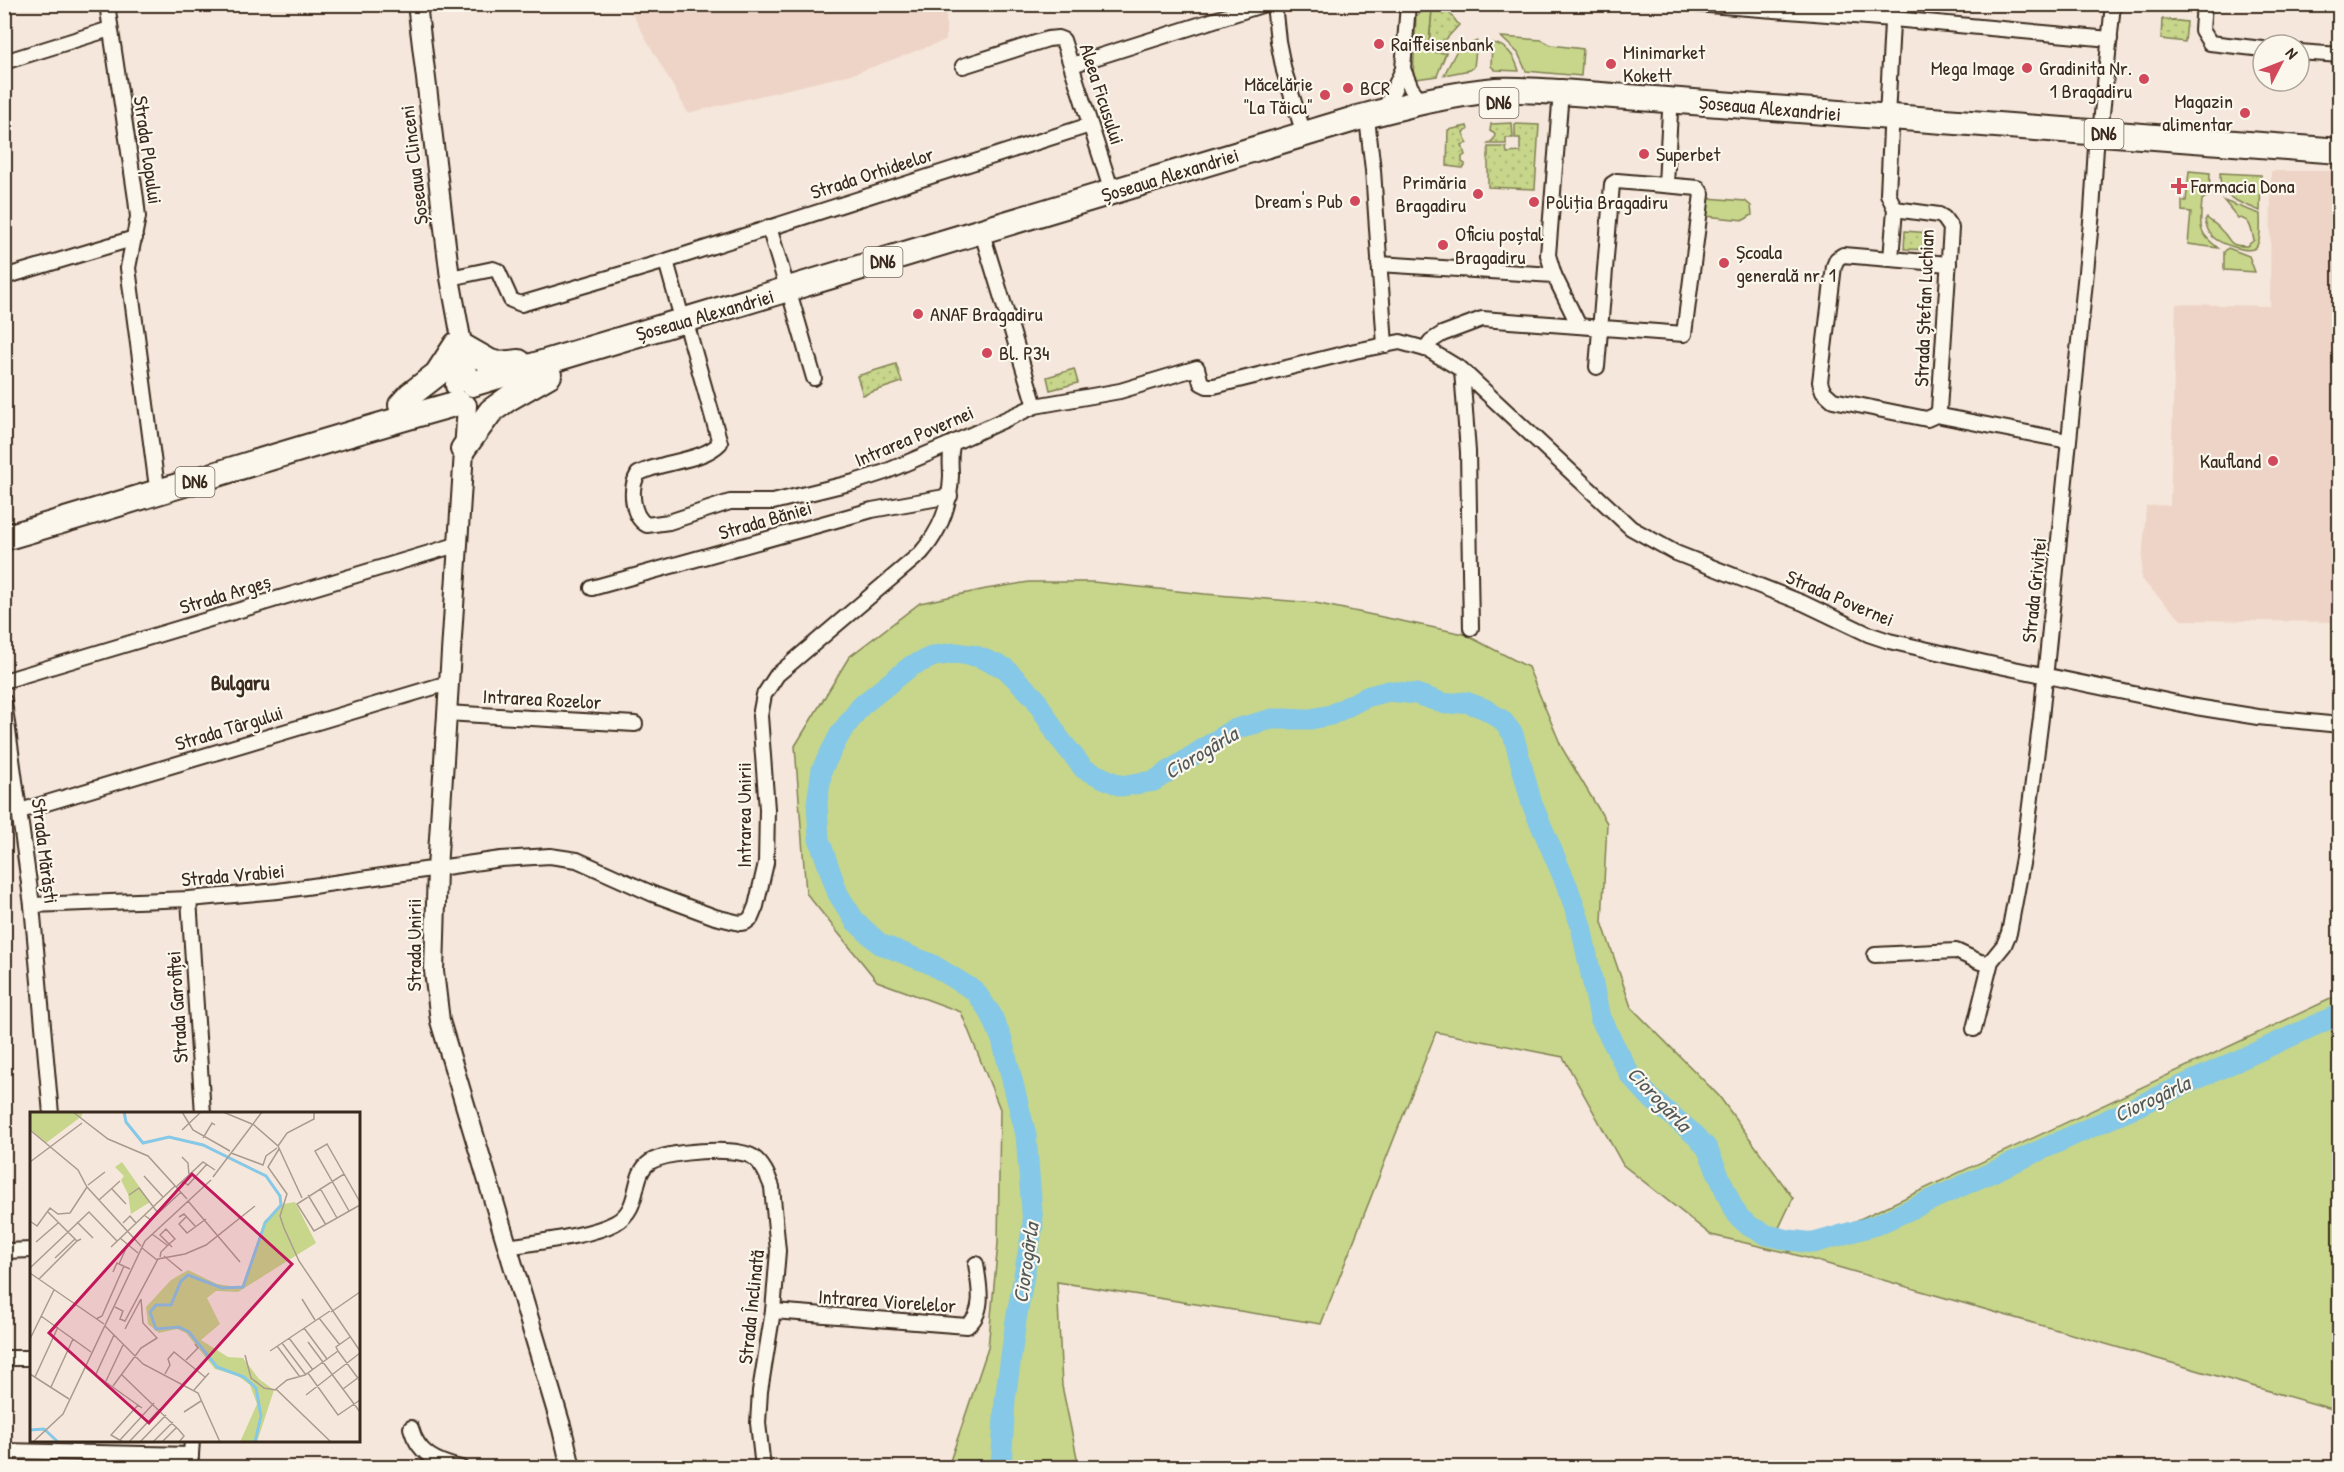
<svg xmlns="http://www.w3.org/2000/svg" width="2344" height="1472" font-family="'Patrick Hand',sans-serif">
	<defs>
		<pattern id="park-dots" width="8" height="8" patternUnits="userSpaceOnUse" patternTransform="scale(1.5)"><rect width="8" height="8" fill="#c7d68a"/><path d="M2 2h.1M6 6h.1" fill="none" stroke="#acb877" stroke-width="1.8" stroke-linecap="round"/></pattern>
	</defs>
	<rect width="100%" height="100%" fill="#f5e7db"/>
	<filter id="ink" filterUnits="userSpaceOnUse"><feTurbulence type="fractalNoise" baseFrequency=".0167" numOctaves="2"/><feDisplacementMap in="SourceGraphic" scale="12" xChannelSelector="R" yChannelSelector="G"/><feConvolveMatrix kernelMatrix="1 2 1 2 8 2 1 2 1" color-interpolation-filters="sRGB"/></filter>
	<g filter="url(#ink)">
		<!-- built -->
		<g fill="#eed4c7">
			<path d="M627 5H946V40L856 73 688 113Z"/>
			<path d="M2271 171H2339V622L2181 620 2141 579 2146 506 2170 505 2176 304 2270 306Z"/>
		</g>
		<!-- grass -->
		<g fill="#c7d68a" stroke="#818054" stroke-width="1.5">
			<path d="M1428 8 1432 10 1428 52 1446 53 1437 76 1416 79 1413 77 1416 16Z"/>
			<path d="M1501 37 1542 40 1551 45 1583 49 1581 76 1526 71 1518 53Z"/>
			<path d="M1477 41 1474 67 1470 70 1444 75 1457 50Z"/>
			<path d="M1492 43C1508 45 1515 57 1519 71L1495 70 1491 66Z"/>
			<path d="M2189 171 2210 173 2209 195 2202 200C2200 228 2197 231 2218 248L2188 244 2191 212 2182 211V201H2186Z"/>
			<path d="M2220 173 2261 175 2260 211C2239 201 2219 200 2220 173Z"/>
			<path d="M1707 198 1745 201 1751 206 1752 215 1744 220 1705 216Z"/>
			<path d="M2224 201 2260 214C2260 222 2262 240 2256 247 2250 255 2219 243 2213 237 2208 232 2206 226 2205 220L2207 218C2213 223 2217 225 2221 230 2233 241 2226 246 2247 246L2254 240C2251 229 2251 219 2238 218Z"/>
			<path d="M2228 248 2249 256 2255 272 2224 270V252Z"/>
			<path d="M1029 582H1093L1205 594 1315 603 1464 634 1528 667 1562 748 1607 823 1602 922 1631 1007 1719 1096 1793 1198 1777 1232 1789 1252 2339 995V1411L1789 1253 1711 1235 1623 1165 1563 1057 1436 1032 1321 1324 1057 1282 1062 1386 1079 1467H948L988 1348 998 1243 1000 1109 961 1012 877 981 806 893 795 746 849 657 920 603 986 589Z"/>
		</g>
		<!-- park -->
		<g fill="url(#park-dots)" stroke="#818054" stroke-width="1.5">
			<path d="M1432 10 1448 11 1459 25 1438 48 1429 47Z"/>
			<path d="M2162 19 2187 22 2185 42 2161 39Z"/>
			<path d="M1512 123 1513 138H1506V144H1488L1494 139 1495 134 1490 131 1491 124Z"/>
			<path d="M1515 124 1539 125 1535 189 1488 187V147H1506L1507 153 1520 152V138H1515Z"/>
			<path d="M1467 126 1468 130 1463 132 1467 143 1462 145 1465 155 1462 157V162L1465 164V166L1462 168 1447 166 1448 130Z"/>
			<path d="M1905 231 1931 233 1930 250 1904 249Z"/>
			<path d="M896 364 902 382 863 395 857 376Z"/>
			<path d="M1074 369 1078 383 1050 390 1047 377Z"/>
		</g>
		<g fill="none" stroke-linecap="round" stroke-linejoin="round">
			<!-- river -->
			<path stroke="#86c8e7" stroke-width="21" d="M1001 1468 1005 1400 1016 1320 1033 1225 1026 1135 1002 1040 991 1014 975 991 931 964 880 944 855 921 838 894 819 839 817 803 822 769 840 734 861 706 911 666 934 656 956 653 976 656 1005 668 1035 698 1059 738 1084 769 1121 786 1154 781 1232 730 1272 719H1311L1331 715 1366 697 1389 691 1416 694 1446 704 1466 702 1485 709 1502 720 1513 734 1532 804 1568 888 1581 926 1600 1018 1630 1075 1652 1099 1695 1135 1707 1148 1732 1206 1739 1217 1749 1226 1767 1235 1789 1240 1814 1243 1876 1225 2340 1014"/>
			<!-- street casing -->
			<g stroke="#3b2a1e" stroke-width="18">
				<g id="street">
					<path d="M107 4 136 199 138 217 128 268 156 480"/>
					<path d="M1274 4 1278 41 1284 71 1304 134"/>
					<path d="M1695 4 1893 19 2110 39"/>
					<path d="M2204 4 2202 30 2210 43 2263 49"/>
					<path d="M2299 52 2340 55"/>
					<path d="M4 62 110 29"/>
					<path d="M1072 65 1265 4"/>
					<path d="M963 66 1048 39 1058 38 1063 40 1112 192"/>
					<path d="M1403 69 1411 88 1422 102"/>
					<path d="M1560 104 1548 255 1554 275 1579 326"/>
					<path d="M1384 111 1403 69 1408 4"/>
					<path d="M1887 117 1893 4"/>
					<path d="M1368 127 1373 170 1385 345"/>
					<path d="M1891 130 1888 194 1895 209"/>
					<path d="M2100 134 2113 4"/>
					<path d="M1666 184 1670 112"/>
					<path d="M1895 209 1939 215 1944 218 1951 228 1939 410 1936 415"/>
					<path d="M769 227 788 291"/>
					<path d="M985 243 1035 406"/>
					<path d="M1891 259 1895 209"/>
					<path d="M666 261 683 322"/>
					<path d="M1379 264 1554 275"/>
					<path d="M1949 264 1843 255 1837 259 1834 266 1820 382 1823 391 1833 400 1927 419 1936 415 2068 441"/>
					<path d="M4 277 135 238"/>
					<path d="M450 278 493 269 498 271 511 300 521 304 666 261 1090 125"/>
					<path d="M792 302 814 378"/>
					<path d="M689 333 720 443C702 462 660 461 638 474 629 489 632 517 647 525L669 522 730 502H773L854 482 885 472 953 443 1035 406 1120 391 1197 368 1201 383 1207 386H1214L1355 351 1400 342 1429 350 1462 370 1631 528 1676 553 1803 603 1868 634 1889 641 1990 664 2196 707 2258 717 2340 725"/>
					<path d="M1425 349 1431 341 1442 334 1482 319 1684 334 1702 194 1698 188 1617 181 1612 184 1597 367"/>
					<path d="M1462 370 1468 452 1471 628"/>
					<path d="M592 588 872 510 950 496"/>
					<path d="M4 681 456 545"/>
					<path d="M4 701 32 905 51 1114"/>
					<path d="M446 713 635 724"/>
					<path d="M20 811 448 683"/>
					<path d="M189 899 203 1114"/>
					<path d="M32 905 189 899 278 891 501 859 550 856 577 860 653 894 715 917 740 923 746 922 751 918 756 906 766 863 767 809 760 716 764 695 777 675 921 553C941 530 950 506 951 476 951 465 949 453 953 443"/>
					<path d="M1875 955 1956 951 1980 962 1990 963"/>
					<path d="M1974 1029 1991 961 2004 945 2009 933 2024 853 2041 718 2092 212 2096 147"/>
					<path d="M508 1247C537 1242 591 1236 615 1223 643 1208 630 1175 650 1162 668 1151 735 1146 753 1157 763 1164 768 1176 772 1187L778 1251 773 1311 760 1391 758 1423 763 1468"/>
					<path d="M4 1251 32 1250"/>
					<path d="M773 1311 967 1326C986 1312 979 1285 976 1264"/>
					<path d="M4 1358H32"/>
					<path d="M411 1428C418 1454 436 1462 461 1468"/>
					<path d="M4 1451 191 1455"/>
					<path d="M190 1468 192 1440"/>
				</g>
			</g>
			<!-- secondary casing -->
			<g stroke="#3b2a1e" stroke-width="22">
				<g id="secondary">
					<path d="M417 4 450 278 469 382"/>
					<path d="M455 386 456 351"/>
					<path d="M467 405 437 869 434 971 440 1021 562 1429 571 1468"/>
				</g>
			</g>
			<!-- highway casing -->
			<g stroke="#3b2a1e" stroke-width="28">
				<g id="highway">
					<path d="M462 346 490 362 498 364 519 362"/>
					<path d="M472 384 1358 118C1404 106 1449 94 1496 90 1518 89 1540 91 1561 92L2340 151"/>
					<path d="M401 405 410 395 437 374 456 345"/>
					<path d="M463 449 491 411 509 398 549 375"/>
					<path d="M4 538C156 494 306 445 458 403"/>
				</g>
			</g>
			<!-- street -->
			<use href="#street" stroke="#fbf7ec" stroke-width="14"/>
			<!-- secondary -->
			<use href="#secondary" stroke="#fbf7ec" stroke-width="18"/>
			<!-- highway -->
			<use href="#highway" stroke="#fbf7ec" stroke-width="24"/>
		</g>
	</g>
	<!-- markers -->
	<g fill="#d1495b" stroke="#fbf7ec" stroke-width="2">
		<circle cx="1379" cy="44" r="6"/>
		<circle cx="1611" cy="64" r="6"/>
		<circle cx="2027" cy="68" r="6"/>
		<circle cx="2144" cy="79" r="6"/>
		<circle cx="1348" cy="88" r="6"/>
		<circle cx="1325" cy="95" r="6"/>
		<circle cx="2245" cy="113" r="6"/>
		<circle cx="1644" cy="154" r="6"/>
		<path d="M2176 177h6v6h6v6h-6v6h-6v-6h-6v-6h6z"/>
		<circle cx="1478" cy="194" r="6"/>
		<circle cx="1355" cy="201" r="6"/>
		<circle cx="1534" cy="202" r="6"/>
		<circle cx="1443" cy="245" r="6"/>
		<circle cx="1724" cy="263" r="6"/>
		<circle cx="918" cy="314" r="6"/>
		<circle cx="987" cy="353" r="6"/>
		<circle cx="2273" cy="461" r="6"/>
	</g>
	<g text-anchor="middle" stroke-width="4.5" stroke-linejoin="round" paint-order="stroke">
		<!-- shield labels -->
		<g fill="#fbf7ec" stroke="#75685c" stroke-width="1.5">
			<rect x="1479.5" y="88" width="39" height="30" rx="4.5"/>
			<rect x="2084.5" y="119" width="39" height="30" rx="4.5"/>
			<rect x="863.5" y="247" width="39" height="30" rx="4.5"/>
			<rect x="175.5" y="467" width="39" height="30" rx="4.5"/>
		</g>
		<g font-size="18" font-weight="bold" fill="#3b2a1e">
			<text x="1499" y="109">DN6</text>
			<text x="2104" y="140">DN6</text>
			<text x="883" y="268">DN6</text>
			<text x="195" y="488">DN6</text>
		</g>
		<!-- poi labels -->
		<g font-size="20" fill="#3b2a1e" stroke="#fbf7ec" text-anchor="start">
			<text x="1391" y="51">Raiffeisenbank</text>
			<text x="1623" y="59">Minimarket<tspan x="1623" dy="23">Kokett</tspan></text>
			<text x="2015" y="75" text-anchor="end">Mega Image</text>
			<text x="2132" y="75" text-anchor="end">Gradinita Nr.<tspan x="2132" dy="23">1 Bragadiru</tspan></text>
			<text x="1313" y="91" text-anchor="end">Măcelărie<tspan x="1313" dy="23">"La Tăicu"</tspan></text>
			<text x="1360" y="95">BCR</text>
			<text x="2233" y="108" text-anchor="end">Magazin<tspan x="2233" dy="23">alimentar</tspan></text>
			<text x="1656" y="161">Superbet</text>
			<text x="1466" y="189" text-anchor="end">Primăria<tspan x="1466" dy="23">Bragadiru</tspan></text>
			<text x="2191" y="193">Farmacia Dona</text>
			<text x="1343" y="208" text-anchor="end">Dream's Pub</text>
			<text x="1546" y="209">Poliția Bragadiru</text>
			<text x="1455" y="241">Oficiu poștal<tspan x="1455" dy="23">Bragadiru</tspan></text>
			<text x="1736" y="259">Școala<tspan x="1736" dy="23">generală nr. 1</tspan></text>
			<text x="930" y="321">ANAF Bragadiru</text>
			<text x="999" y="360">Bl. P34</text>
			<text x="2261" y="468" text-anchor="end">Kaufland</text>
		</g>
		<!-- street labels -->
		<g font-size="20" fill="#3b2a1e" stroke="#fbf7ec">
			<text transform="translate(1102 94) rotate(72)" y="7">Aleea Ficusului</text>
			<text transform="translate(1770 108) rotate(5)" y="7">Șoseaua Alexandriei</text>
			<text transform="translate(148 150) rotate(82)" y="7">Strada Plopului</text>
			<text transform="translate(414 165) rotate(-97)" y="7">Șoseaua Clinceni</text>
			<text transform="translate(872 173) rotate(-18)" y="7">Strada Orhideelor</text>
			<text transform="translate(1170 175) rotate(-17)" y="7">Șoseaua Alexandriei</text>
			<text transform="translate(1924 308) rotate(-88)" y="7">Strada Ștefan Luchian</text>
			<text transform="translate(705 315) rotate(-16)" y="7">Șoseaua Alexandriei</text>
			<text transform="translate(914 436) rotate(-23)" y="7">Intrarea Povernei</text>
			<text transform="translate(765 520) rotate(-16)" y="7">Strada Băniei</text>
			<text transform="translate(2034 590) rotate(-84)" y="7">Strada Griviței</text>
			<text transform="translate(225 594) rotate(-17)" y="7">Strada Argeș</text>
			<text transform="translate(1840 598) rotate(23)" y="7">Strada Povernei</text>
			<text transform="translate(542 699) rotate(3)" y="7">Intrarea Rozelor</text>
			<text transform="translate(229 728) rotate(-17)" y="7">Strada Târgului</text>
			<text transform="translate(744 815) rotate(-90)" y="7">Intrarea Unirii</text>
			<text transform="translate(45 851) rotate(83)" y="7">Strada Mărăști</text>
			<text transform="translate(233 875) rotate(-5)" y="7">Strada Vrabiei</text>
			<text transform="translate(414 945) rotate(-90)" y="7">Strada Unirii</text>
			<text transform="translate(177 1007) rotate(-94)" y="7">Strada Garofiței</text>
			<text transform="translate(887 1301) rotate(4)" y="7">Intrarea Viorelelor</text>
			<text transform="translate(751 1307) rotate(-84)" y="7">Strada Înclinată</text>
		</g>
		<!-- neighbourhood labels -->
		<g font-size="21" font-weight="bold" fill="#3b2a1e" stroke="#fbf7ec">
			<text x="240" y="690">Bulgaru</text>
		</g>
		<!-- water labels -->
		<g font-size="21" font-style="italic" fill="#52595a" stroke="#fbf7ec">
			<text transform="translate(1201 753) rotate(-31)" y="7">Ciorogârla</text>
			<text transform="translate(1659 1099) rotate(46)" y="7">Ciorogârla</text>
			<text transform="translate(2152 1099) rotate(-25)" y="7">Ciorogârla</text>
			<text transform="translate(1026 1263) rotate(-82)" y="7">Ciorogârla</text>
		</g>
	</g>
	<!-- overview -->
	<g transform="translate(30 1112)">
		<rect width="330" height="330" fill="#f5e7db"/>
		<path d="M265 90 286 131 208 180 186 179 177 186 190 212 171 228 198 245 213 246 229 267 244 278 227 330H210L227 292 220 273 208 264 185 257 156 221 147 217 129 221 118 212 116 195 141 168 158 158 187 172 214 176 234 109 253 92Z" fill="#c7d68a"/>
		<path d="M92 50 120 90 101 102 98 82 91 68 94 64 85 55Z" fill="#c7d68a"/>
		<path d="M0 0H52V4L16 31 0 17Z" fill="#c7d68a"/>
		<path fill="none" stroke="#86c8e7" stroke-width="3" d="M94 0 96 10 113 31 139 25 173 33 236 64 250 84 251 93 235 111 213 175 192 176 158 163 151 169 141 193H126L120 200 126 217 149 215 159 220 187 255 214 265 226 276 231 304 225 330M0 318 14 317 28 330"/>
		<path fill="none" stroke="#ab9b8f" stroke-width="1.5" d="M43 0 78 27 118 44 157 87M152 0 163 18 200 39M193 0 222 12M223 12 248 34 272 86M0 18 48 58 57 75 111 134M152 18 171 0M173 26 182 11 185 13M248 34 257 21 284 7V0M249 37 238 55 257 82 250 104 254 116 269 149 330 239M201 41 233 53 236 44 247 36M152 45 158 51 159 63M0 50 52 11M314 62 267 92 284 119 330 93M114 64 133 85M183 65 232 0M152 69 158 73 177 52M58 73 75 60M146 75 173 50 185 58M290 76 307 106M82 77 96 92M99 83 109 76 128 101M278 83 296 113M69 88 90 69M158 89 210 150M17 99 47 129 51 127M319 99 285 39 297 32 330 90M114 103 121 108 151 80M149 105 154 102 166 115M156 105 149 112 157 121 176 107M0 109 7 114 20 96 28 102 40 101 57 75M47 110 63 126M93 111 100 104 106 111M38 120 59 100 87 129M122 122 137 133M90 126 108 141M6 130 28 111M81 135 145 74M112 136 127 148M134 144 152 159M130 145 131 140 139 132 145 127 136 117 130 123 142 135M25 146 45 127M89 152 97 134M0 156 38 120M83 160 87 151 100 157M0 161 74 212M9 167 47 129M272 187 285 208M85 195 93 199 90 207 95 209 128 147 155 142 176 133 225 94M301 200 330 180M11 204 61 240M289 206 310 233M66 207 72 204 94 154M75 214 113 252 168 281 190 330M274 216 297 247M95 217 111 187M259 226 283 258M0 227 24 178M278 230 330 300M252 231 276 263M247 234 270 265M240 239 300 199M308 239 330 269M308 239 306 235 320 225M215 243 221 266 234 276 246 278M156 248 168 236 165 232M56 256 112 296M278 261 308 303 330 288M0 262 39 287M66 262 84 223M135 262 140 253 138 247 144 240 175 265M92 263 149 318 154 324 149 330M5 265 28 215M76 269 93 233M83 274 111 236 127 226 113 211 111 187M21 275 43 227M313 277 329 265M164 278 179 261M276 283 330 241M154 300 171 289M90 328 124 291M3 330 33 302 115 129 181 68M93 330 81 323 108 293M99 330 130 297M110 330 136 303M123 330 143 310M132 330 147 315M301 330 246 277 257 268 275 263 308 239"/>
		<path fill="#c2185b" fill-opacity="0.15" stroke="#c2185b" stroke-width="3" d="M162 62 262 152 119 311 19 221Z"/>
		<rect width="330" height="330" fill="none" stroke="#3b2a1e" stroke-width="3"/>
	</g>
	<!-- margin -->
	<rect width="2344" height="1472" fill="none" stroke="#fbf7ec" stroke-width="24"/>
	<rect x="12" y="12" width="2320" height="1448" fill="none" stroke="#3b2a1e" stroke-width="2" filter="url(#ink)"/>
	<!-- north arrow -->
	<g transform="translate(2281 63) rotate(48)"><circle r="28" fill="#fbf7ec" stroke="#aea59a" stroke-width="1.5"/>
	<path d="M0-4.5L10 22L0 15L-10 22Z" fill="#d1495b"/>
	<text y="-9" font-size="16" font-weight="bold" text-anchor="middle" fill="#3b2a1e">N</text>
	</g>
</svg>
